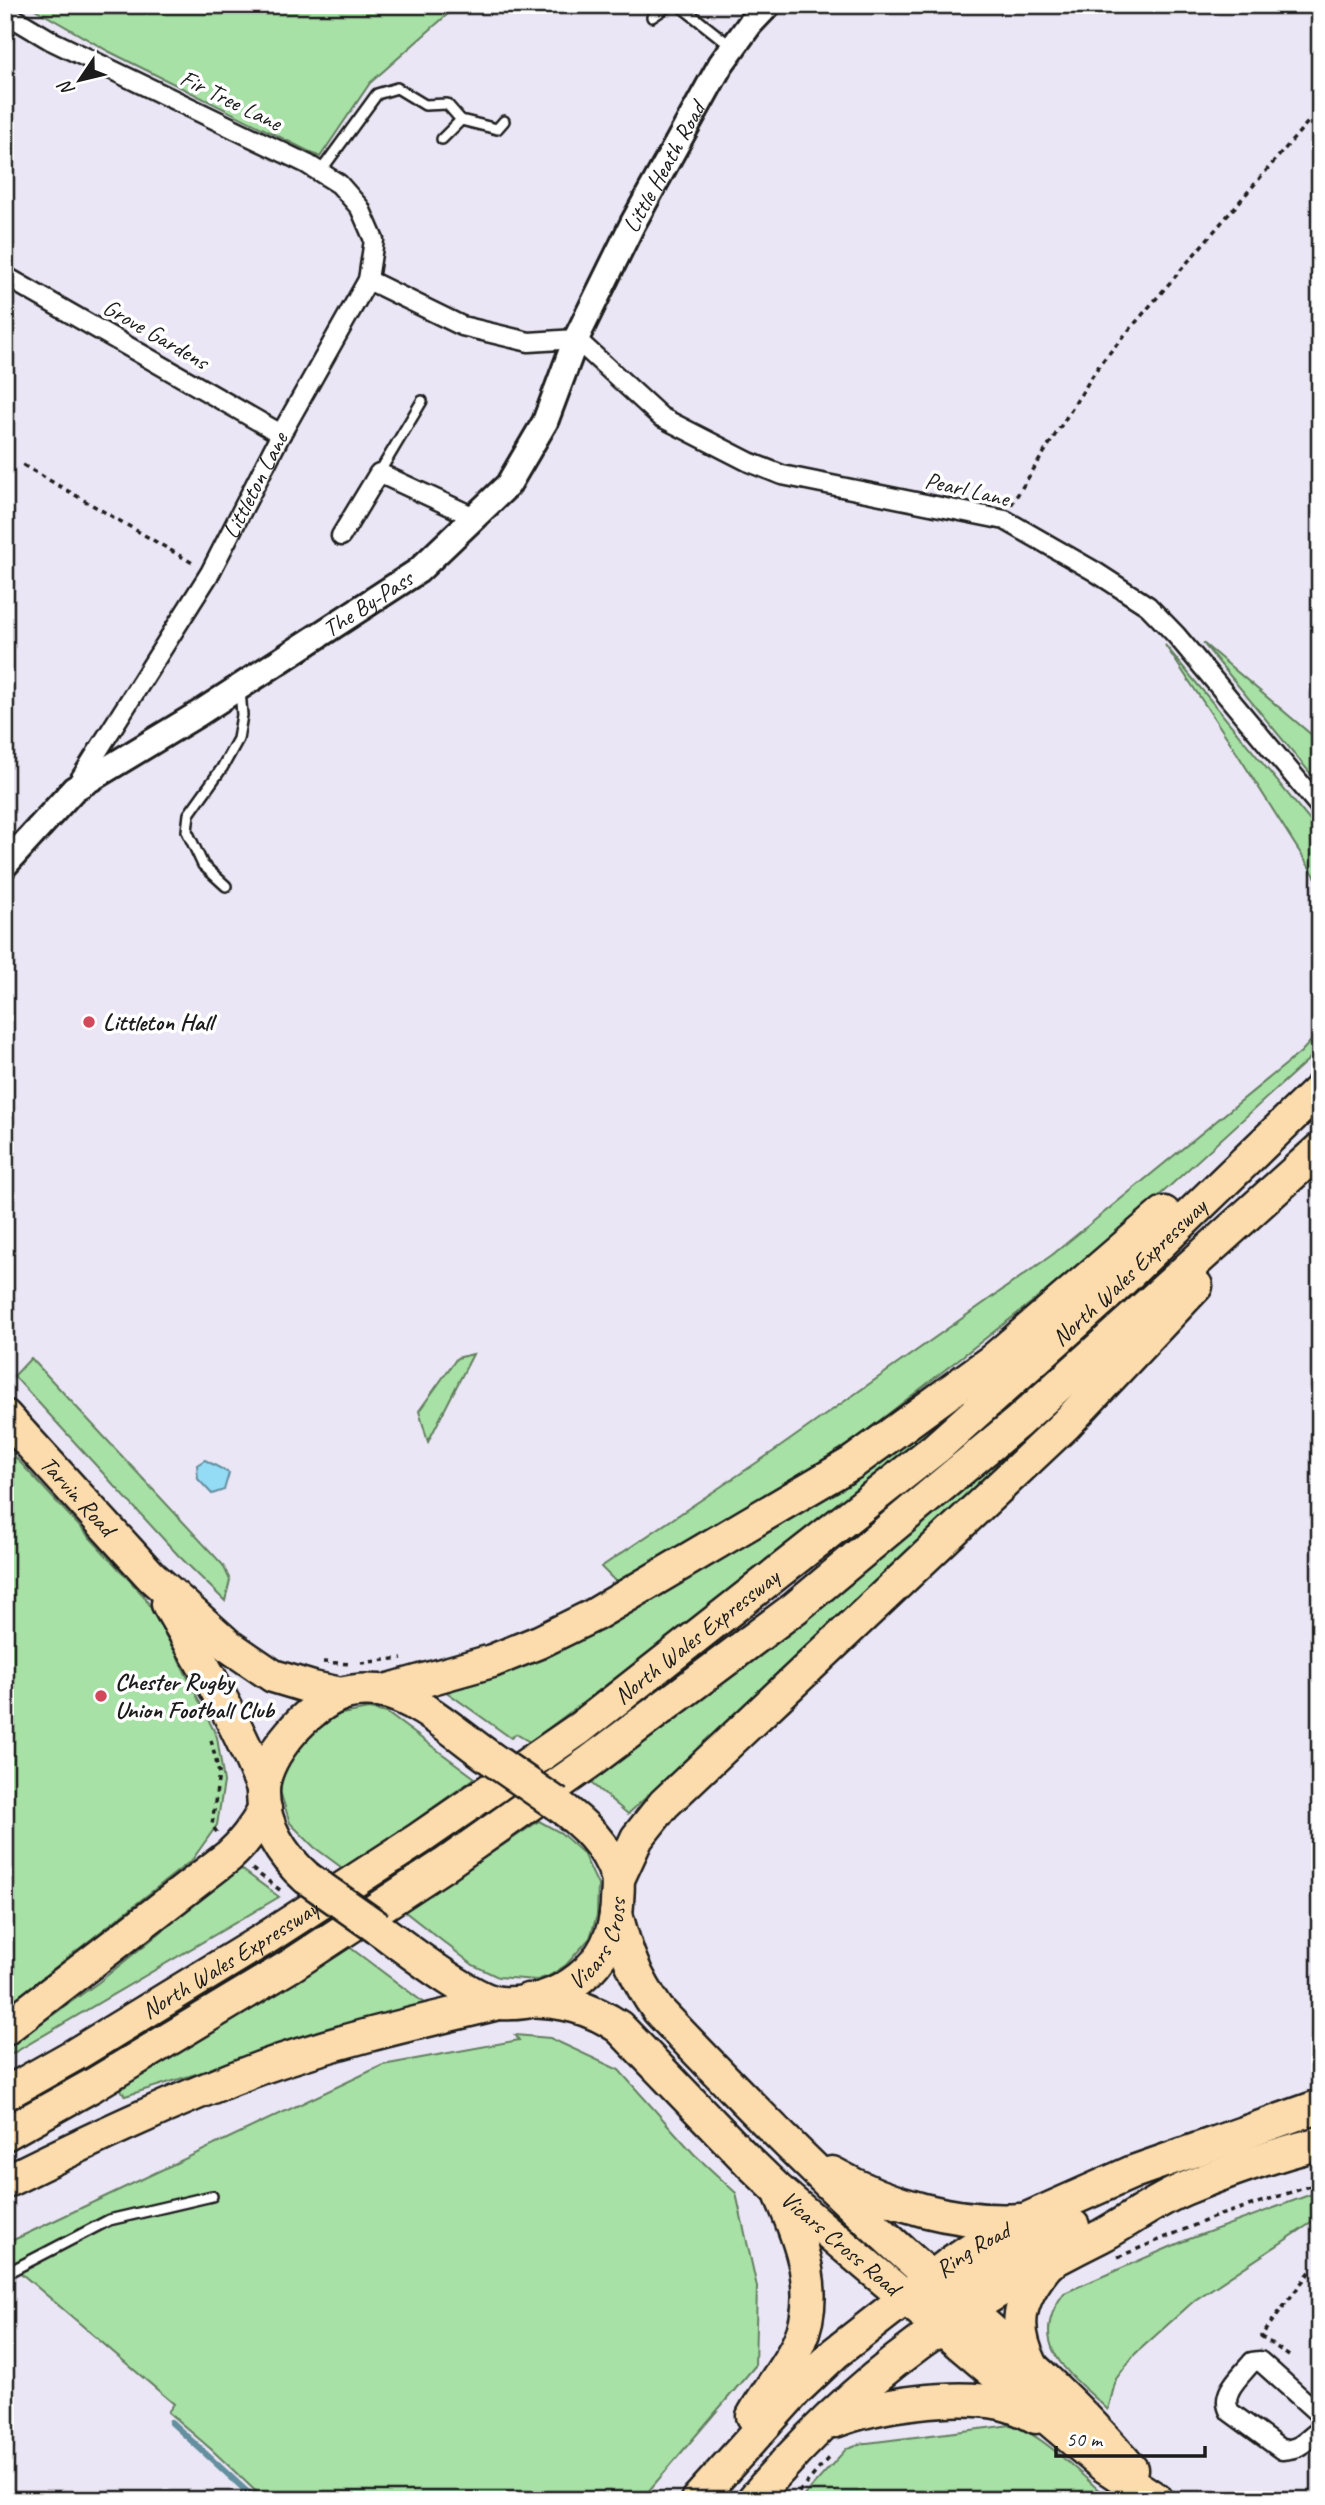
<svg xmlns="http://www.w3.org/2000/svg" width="1325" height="2505" font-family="Caveat,sans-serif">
	<rect width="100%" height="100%" fill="#ebe6f5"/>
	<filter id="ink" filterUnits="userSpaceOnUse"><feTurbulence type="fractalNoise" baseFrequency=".0143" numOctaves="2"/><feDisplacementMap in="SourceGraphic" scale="14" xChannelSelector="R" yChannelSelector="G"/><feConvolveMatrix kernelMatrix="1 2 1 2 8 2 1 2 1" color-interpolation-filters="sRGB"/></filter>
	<g filter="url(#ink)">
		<!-- green -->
		<g fill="#a7e1a5" stroke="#627e60" stroke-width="2">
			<path d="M28 5H458L370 83 320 157 108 51Z"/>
			<path d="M1203 643 1320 742V785Z"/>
			<path d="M1165 645 1320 833V884L1228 739Z"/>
			<path d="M1320 1031V1049L1103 1247 856 1439 707 1532 616 1582 601 1567 777 1449 1052 1255 1301 1052Z"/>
			<path d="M1022 1345 946 1423 730 1593 530 1742 516 1734 511 1738 441 1688 604 1629 788 1518Z"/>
			<path d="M473 1354 428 1442 419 1411 457 1358Z"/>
			<path d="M31 1358 223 1565 230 1580 225 1601 178 1555 14 1376Z"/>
			<path d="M1047 1412 1055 1421 628 1814 591 1783 774 1644 950 1498Z"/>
			<path d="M5 1446 144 1596 176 1654 217 1737 224 1782 217 1825 192 1860 5 2007Z"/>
			<path d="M369 1709 387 1713 475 1778 345 1870 314 1847 290 1823 280 1791 281 1778 291 1754 322 1723 336 1715Z"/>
			<path d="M539 1821 561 1833 583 1853 598 1885 597 1915 590 1938 566 1965 549 1976 537 1980 498 1977 473 1965 404 1911Z"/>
			<path d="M240 1868 279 1897 5 2058V2049L99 1982Z"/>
			<path d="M348 1946 424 2003 125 2096 119 2086Z"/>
			<path d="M515 2035 550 2038 619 2070 694 2154 736 2193 757 2287 755 2366 641 2500H265L212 2450 168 2412 174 2404 16 2269 5 2256V2244L383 2065 519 2040Z"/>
			<path d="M1320 2191V2217L1195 2300 1135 2354 1116 2379 1108 2410C1072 2375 1024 2346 1064 2293L1184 2241Z"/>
			<path d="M1011 2425C1042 2433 1084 2478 1110 2500H800L847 2448 859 2444Z"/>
		</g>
		<!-- water -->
		<path fill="#94dbf6" stroke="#648f9f" stroke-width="2" d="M205 1460 229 1473 224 1490 212 1494 198 1479 197 1465Z"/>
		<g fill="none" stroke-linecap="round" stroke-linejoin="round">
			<!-- stream -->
			<path stroke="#648f9f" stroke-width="6" d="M171 2422 256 2500"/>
			<!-- lane casing -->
			<g stroke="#1c1c1c" stroke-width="14">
				<g id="lane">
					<path d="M679 5 731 46"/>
					<path d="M652 17 670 5"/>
					<path d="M442 139 461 120"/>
					<path d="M320 172 377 94 397 88 425 105 447 104 461 120 497 129 504 121"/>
					<path d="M379 473 422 401"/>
					<path d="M226 886 203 865 187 831 189 814 222 768 238 739 242 715 240 690"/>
					<path d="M5 2274 109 2220 212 2196"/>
				</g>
			</g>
			<!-- street casing -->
			<g stroke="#1c1c1c" stroke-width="23">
				<g id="street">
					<path d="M5 13 52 41 307 164 339 184 360 208 374 240 368 280"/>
					<path d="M5 276 281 434"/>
					<path d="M341 536 379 473 474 517"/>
					<path id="s1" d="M77 784 210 573 281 434 368 280 462 326 529 342 576 339 661 417 749 462 782 475 1005 520 1094 571 1148 606 1176 635 1320 807"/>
					<path d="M1320 2415 1260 2361 1252 2362C1241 2376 1219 2393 1230 2412L1282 2450C1304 2448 1304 2441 1320 2430"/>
				</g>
			</g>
			<!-- secondary casing -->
			<g stroke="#1c1c1c" stroke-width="30">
				<g id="secondary">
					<path id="s2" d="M5 865 74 789 198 714 418 571 508 485 545 422 576 339 633 223 721 64 750 24 768 5"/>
				</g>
			</g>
			<!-- highway casing -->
			<g stroke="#1c1c1c" stroke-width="37">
				<g id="highway">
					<path id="s3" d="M5 1416 151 1576 229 1646 273 1676 313 1688 341 1694"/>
					<path d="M168 1604C203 1664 237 1723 263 1788"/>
					<path d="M382 1692 492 1661 539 1642 594 1615 852 1463 993 1360 1164 1213"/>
					<path d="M307 1878C282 1856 262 1825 263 1790 264 1754 309 1706 342 1694 353 1690 367 1690 379 1691 416 1696 459 1736 489 1757"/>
					<path d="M618 1879 637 1838 664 1804 1066 1424 1196 1286"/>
					<path d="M616 1914C626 1952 635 1978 658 2010 731 2087 805 2163 884 2235 967 2312 1058 2381 1131 2469"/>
					<path id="s4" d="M378 1928C403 1946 472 2001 500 2003 559 2007 615 1965 617 1904 617 1896 619 1885 617 1877 607 1845 584 1824 557 1804"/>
					<path id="s5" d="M528 2000C562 2001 590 2007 619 2027L748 2161 778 2190 1103 2465 1157 2500"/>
					<path d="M5 2029 229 1856C245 1842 255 1827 265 1809"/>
					<path id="s6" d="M5 2094 76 2054 263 1940 419 1839 580 1728 936 1448 1107 1295 1320 1089"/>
					<path d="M5 2134 93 2085 290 1966 444 1865 591 1761 795 1608 1018 1422 1320 1149"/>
					<path d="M832 2173C888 2205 956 2224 1020 2220"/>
					<path d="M5 2182C90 2140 174 2100 263 2067 339 2040 420 2022 499 2003"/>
					<path d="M931 2295 1073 2226"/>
					<path d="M1031 2364C1011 2324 1020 2298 1047 2265"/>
					<path d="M753 2416C767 2391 787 2368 799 2342 821 2294 801 2241 781 2196"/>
					<path d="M835 2421C878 2404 955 2394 1001 2403 1013 2406 1025 2411 1036 2417"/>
					<path id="s7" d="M697 2500 796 2390 835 2353 953 2261 977 2245 1027 2219 1133 2172 1320 2106"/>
					<path d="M753 2500C808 2434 874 2373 945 2325 995 2291 1047 2263 1101 2236 1129 2221 1155 2201 1184 2189 1227 2171 1274 2155 1320 2143"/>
				</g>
			</g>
			<!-- path -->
			<g stroke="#1c1c1c" stroke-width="3.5" stroke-dasharray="5 5" stroke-linecap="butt">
				<path d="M23 465 196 565"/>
				<path d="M1011 505 1100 364 1320 108"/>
				<path d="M323 1662 350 1664"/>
				<path d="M361 1663 402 1658"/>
				<path d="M211 1740 219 1773 212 1825 218 1834"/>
				<path d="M252 1869 280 1890"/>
				<path d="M1118 2257 1217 2216 1320 2183"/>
				<path d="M1289 2356 1261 2336 1312 2269"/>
				<path d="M792 2500 830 2456"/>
			</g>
			<!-- lane -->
			<use href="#lane" stroke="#fff" stroke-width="9"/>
			<!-- street -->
			<use href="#street" stroke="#fff" stroke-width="18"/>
			<!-- secondary -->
			<use href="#secondary" stroke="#fff" stroke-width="24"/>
			<!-- highway -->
			<use href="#highway" stroke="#fcdcac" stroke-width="32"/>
			<!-- highway-bridge casing -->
			<g stroke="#1c1c1c" stroke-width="37" stroke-linecap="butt">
				<g id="highway-bridge">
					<path d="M489 1757 557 1804"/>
					<path d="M307 1878 378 1928"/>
				</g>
			</g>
			<!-- highway-bridge -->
			<use href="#highway-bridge" stroke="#fcdcac" stroke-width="32"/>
		</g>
	</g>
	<!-- markers -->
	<g fill="#d1495b" stroke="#fff" stroke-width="2.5">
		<circle cx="89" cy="1022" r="7"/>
		<circle cx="101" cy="1696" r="7"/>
	</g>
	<g text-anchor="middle" stroke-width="7" stroke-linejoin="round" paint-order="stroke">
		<!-- street labels -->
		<g font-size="24" fill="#1c1c1c" stroke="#fff">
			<text transform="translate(231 100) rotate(26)" y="8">Fir Tree Lane</text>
			<text dy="8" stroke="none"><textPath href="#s2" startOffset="989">Little Heath Road</textPath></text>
			<text transform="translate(156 334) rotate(30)" y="8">Grove Gardens</text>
			<text dy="8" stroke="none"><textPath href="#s1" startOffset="348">Littleton Lane</textPath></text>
			<text transform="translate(967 489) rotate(13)" y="8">Pearl Lane</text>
			<text dy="8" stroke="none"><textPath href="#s2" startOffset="450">The By-Pass</textPath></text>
			<text dy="8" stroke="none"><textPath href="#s6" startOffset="1396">North Wales Expressway</textPath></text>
			<text dy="8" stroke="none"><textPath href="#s3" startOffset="108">Tarvin Road</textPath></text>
			<text dy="8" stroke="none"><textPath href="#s6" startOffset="830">North Wales Expressway</textPath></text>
			<text dy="8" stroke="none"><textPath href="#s4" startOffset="270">Vicars Cross</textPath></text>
			<text dy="8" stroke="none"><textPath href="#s6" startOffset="262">North Wales Expressway</textPath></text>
			<text dy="8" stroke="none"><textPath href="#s5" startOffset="406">Vicars Cross Road</textPath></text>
			<text dy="8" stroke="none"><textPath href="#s7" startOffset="374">Ring Road</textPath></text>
		</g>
		<!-- poi labels -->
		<g font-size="24" font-weight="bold" fill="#1c1c1c" stroke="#fff" text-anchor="start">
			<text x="103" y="1030">Littleton Hall</text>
			<text x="115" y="1690">Chester Rugby<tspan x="115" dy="28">Union Football Club</tspan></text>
		</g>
	</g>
	<!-- margin -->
	<rect width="1325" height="2505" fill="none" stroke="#fff" stroke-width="28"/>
	<rect x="14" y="14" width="1297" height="2477" fill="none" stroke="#1c1c1c" stroke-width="2.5" filter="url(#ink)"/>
	<!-- north arrow -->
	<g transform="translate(80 80) rotate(235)" stroke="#ffffff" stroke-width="5" paint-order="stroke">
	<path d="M0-5L12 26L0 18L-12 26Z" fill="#1c1c1c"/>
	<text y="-10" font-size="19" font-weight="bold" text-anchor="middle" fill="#1c1c1c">N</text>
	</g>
	<!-- scale -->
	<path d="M1056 2446v10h149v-10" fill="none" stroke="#1c1c1c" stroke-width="3.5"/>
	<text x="1066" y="2446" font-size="21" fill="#1c1c1c" stroke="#ffffff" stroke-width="5" paint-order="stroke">50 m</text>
</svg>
